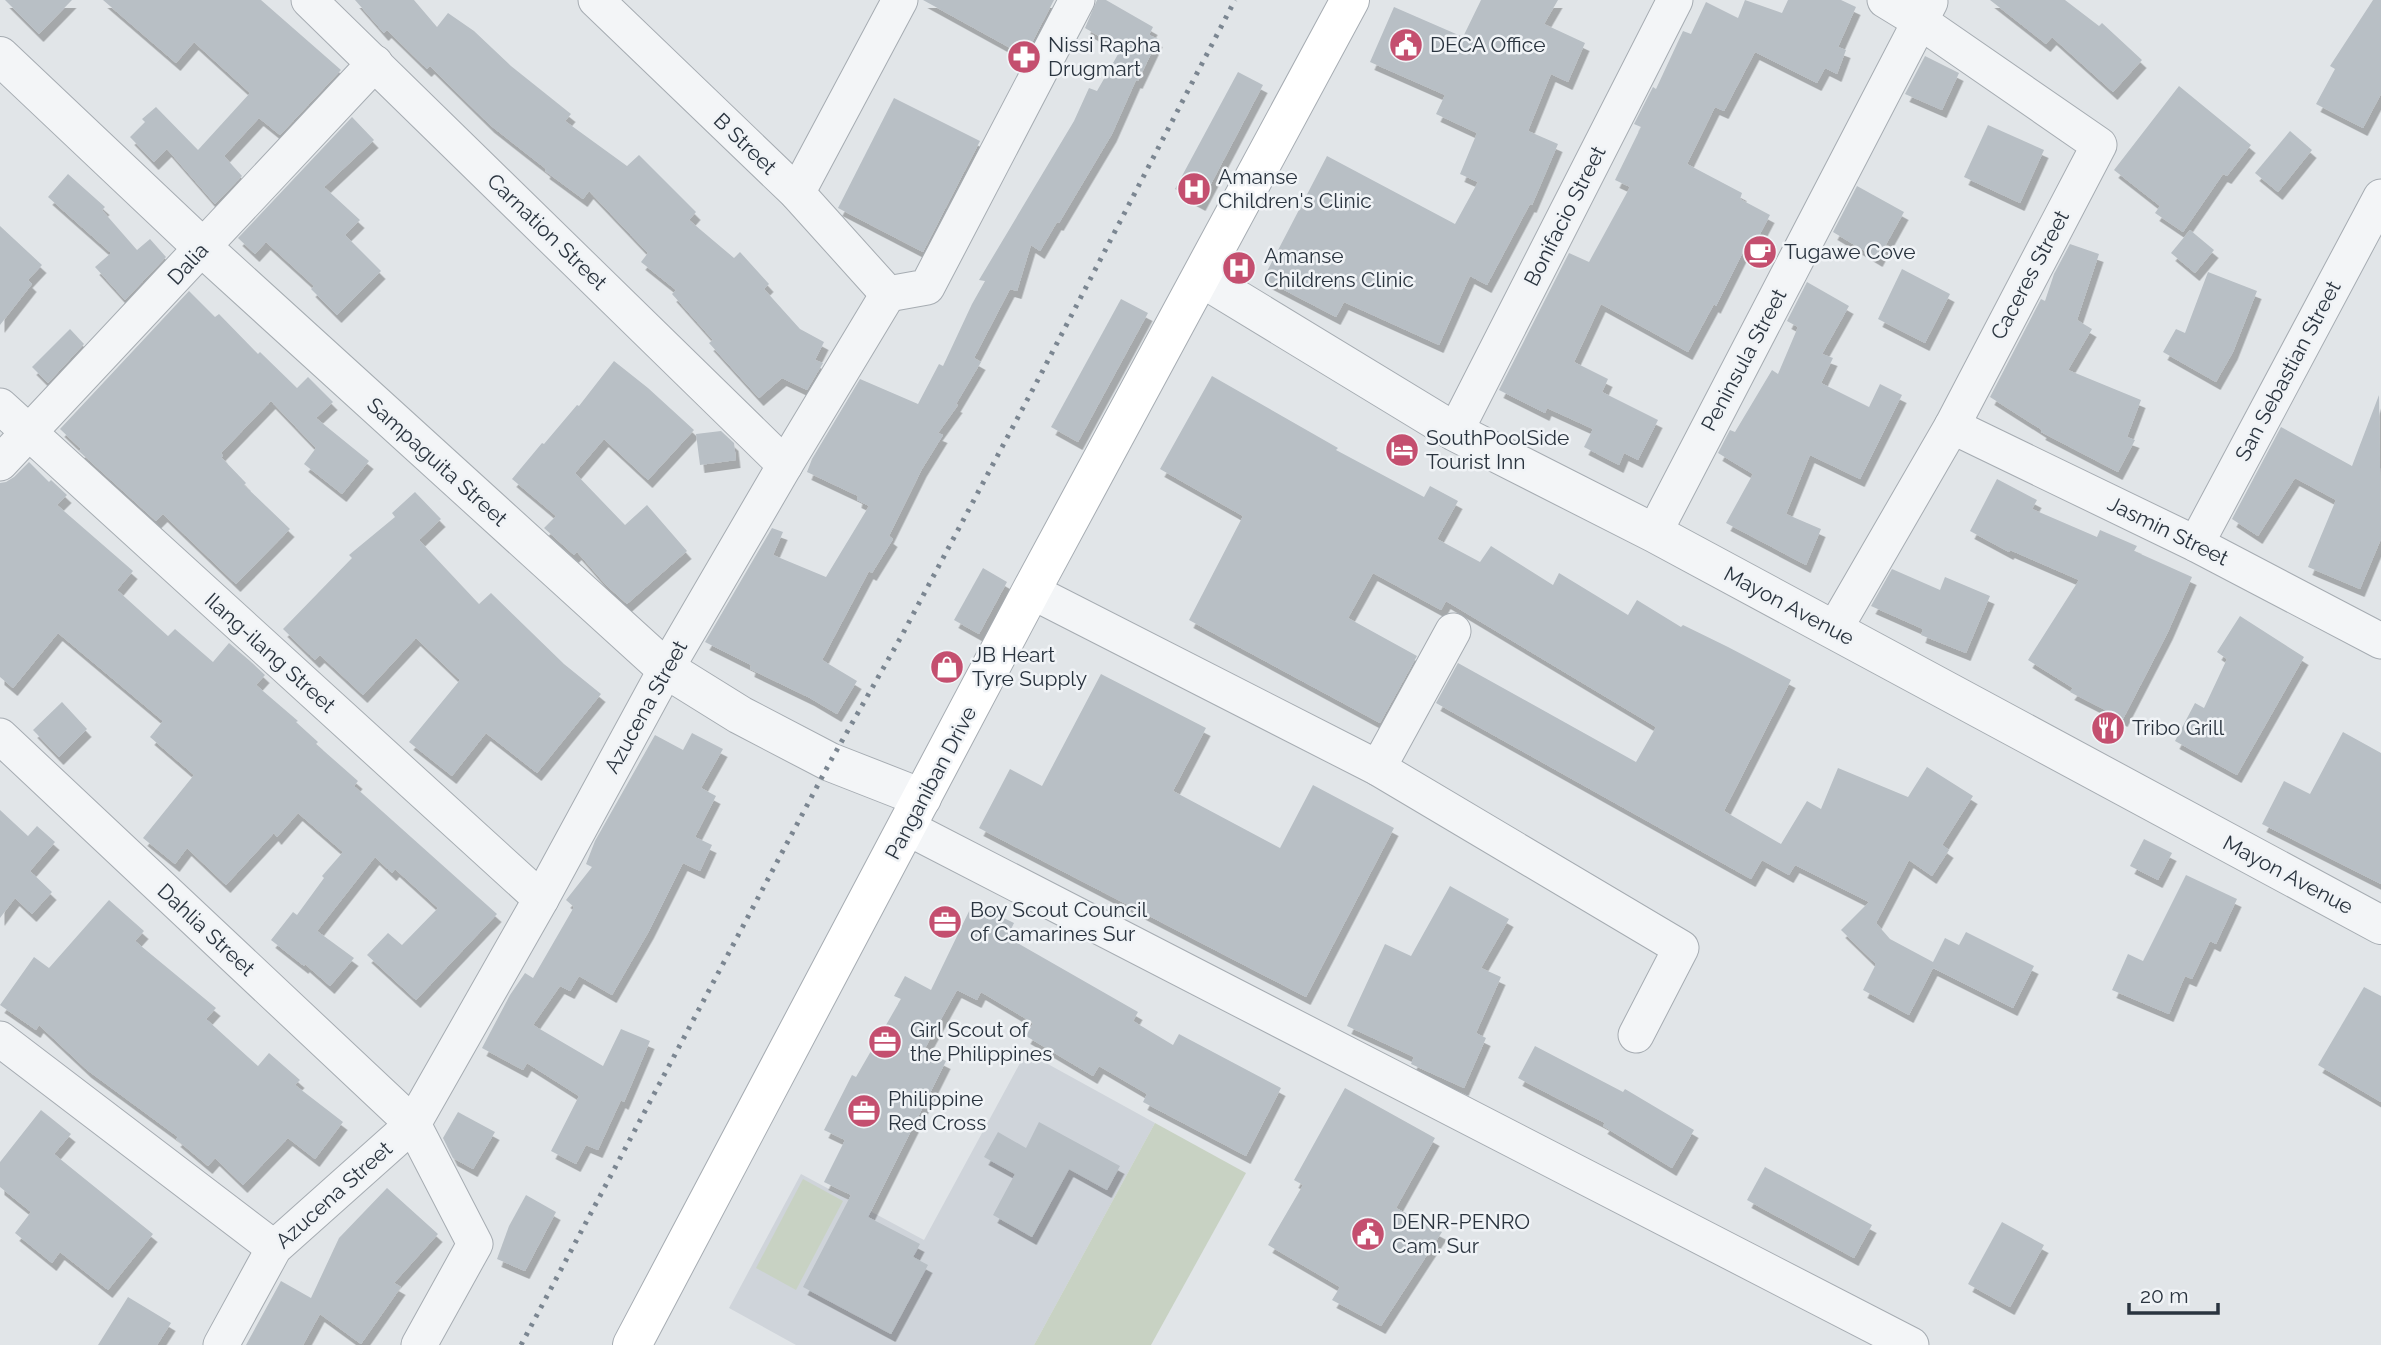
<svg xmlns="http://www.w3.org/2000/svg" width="2381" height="1345" font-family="Raleway,sans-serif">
	<defs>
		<filter id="shadow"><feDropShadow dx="4.5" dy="8" stdDeviation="0" flood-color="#0004"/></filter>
	</defs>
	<rect width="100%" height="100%" fill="#e1e5e8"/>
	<!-- built -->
	<path fill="#cfd4da" d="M1026 1052 1155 1123 1034 1345H796L729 1308 801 1174 924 1240Z"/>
	<!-- green -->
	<g fill="#c8d2c3">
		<path d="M1155 1123 1246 1173 1151 1345H1034Z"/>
		<path d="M803 1179 843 1201 796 1290 756 1268Z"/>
	</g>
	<!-- building -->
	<g fill="#b8bfc5" filter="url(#shadow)">
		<path d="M5 0H72L39 34Z"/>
		<path d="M103 0H261L341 70 280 135 259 118 224 156 242 176 215 204 167 149 154 162 130 137 145 122 142 119 156 107 198 150 250 93 194 42 176 63Z"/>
		<path d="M355 0H414L437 27 448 13 474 31 511 66 571 114 565 121 627 166 639 155 696 212 689 220 734 258 740 252 769 284 764 289 800 329 824 342 815 360 823 363 807 390 782 378 759 398 709 343 713 340 672 294 676 290 641 262 648 253 589 191 583 199 545 171 546 169 490 125 430 66 427 69 387 30 384 33Z"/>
		<path d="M923 0H1054L1025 56Z"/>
		<path d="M1097 0H1106L1153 27 1149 35 1158 39 1138 81 1136 80 1112 134 1059 223 1057 222 1040 251 1031 245 1017 291 1010 289 974 358 981 362 956 404 958 405 938 433 943 435 922 469 889 536 893 539 872 573 869 571 822 660 857 681 837 714 810 698 750 669 751 665 705 642 772 528 783 532 773 555 826 577 869 506 857 500 858 496 807 472 812 459 860 379 918 404 939 364 943 366 972 304 985 281 979 280 1074 121 1089 88 1097 91 1121 49 1085 28Z"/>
		<path d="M1481 0H1558L1544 24 1585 43 1568 82 1551 74 1528 131 1558 144 1532 205 1530 204 1487 285 1470 276 1439 345 1344 302 1336 317 1263 279 1327 156 1455 224 1478 182 1460 174 1477 133 1436 114 1445 95 1370 62 1394 7 1463 37Z"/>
		<path d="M1745 0 1782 13 1788 0H1841L1856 7 1838 47 1846 50 1837 74 1825 68 1817 83 1755 52 1724 111 1715 107 1687 164 1742 193 1740 199 1770 215 1749 255 1743 252 1716 306 1714 304 1688 352 1601 304 1574 362 1608 379 1602 392 1658 420 1638 460 1624 453 1619 465 1584 447 1593 429 1547 408 1545 413 1499 390 1569 253 1589 262 1630 187 1615 180 1641 127 1634 124 1653 87 1656 89 1683 31 1691 34 1706 2 1738 18Z"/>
		<path d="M1990 0H2065L2099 26 2102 23 2142 60 2113 92 2052 37 2046 44Z"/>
		<path d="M2373 0H2381V94L2363 128 2316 104 2335 69 2330 66Z"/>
		<path d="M1925 56 1959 73 1942 110 1905 94Z"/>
		<path d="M1238 72 1263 85 1201 203 1175 189Z"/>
		<path d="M2179 86 2251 145 2227 176 2223 174 2183 232 2155 213 2160 206 2114 170Z"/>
		<path d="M894 98 980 141 923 252 838 208Z"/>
		<path d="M352 117 374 140 324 187 360 220 345 235 381 271 337 315 311 289 314 286 266 242 255 254 238 238Z"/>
		<path d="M1988 125 2044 150 2020 203 1964 177Z"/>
		<path d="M2290 131 2312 150 2278 192 2255 173Z"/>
		<path d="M68 174 105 207 102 210 137 250 150 239 166 257 125 300 95 267 111 253 48 197Z"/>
		<path d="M1857 186 1904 212 1878 259 1833 232Z"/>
		<path d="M0 226 42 265 28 280 32 284 0 325Z"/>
		<path d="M2190 230 2214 250 2195 273 2171 253Z"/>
		<path d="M2070 244 2099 254 2077 320 2092 329 2068 370 2141 400 2127 437 2135 440 2118 472 2041 432 2042 430 1990 397 2041 299 2045 301 2054 274Z"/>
		<path d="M1902 269 1950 294 1925 343 1878 319Z"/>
		<path d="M2208 272 2257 291 2233 352 2216 382 2163 352 2176 329 2185 333Z"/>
		<path d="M1807 282 1849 306 1822 354 1833 358 1821 383 1869 407 1880 384 1902 395 1860 479 1810 455 1786 514 1821 529 1806 565 1726 523 1753 474 1718 453 1730 430 1735 432 1772 370 1778 374 1798 327 1787 321Z"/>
		<path d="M189 291 215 317 219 314 258 354 260 352 297 388 308 377 333 402 316 418 369 461 342 494 304 464 316 448 271 401 221 453 223 456 221 457 246 483 244 485 290 529 236 584 163 514 156 521 79 451 81 449 60 429Z"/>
		<path d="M1121 299 1148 313 1078 442 1051 427Z"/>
		<path d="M70 329 84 344 48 383 32 367Z"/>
		<path d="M614 361 648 388 694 430 648 480 604 439 575 473 625 525 647 505 687 551 627 604 606 585 577 552 574 555 544 528 556 516 512 479 542 443 544 444 577 405 579 406Z"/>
		<path d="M1212 376 1338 448 1336 450 1424 497 1430 486 1458 501 1437 539 1480 562 1491 546 1553 585 1559 573 1628 615 1637 600 1681 627 1683 625 1728 647 1791 680 1724 811 1781 844 1807 801 1821 809 1838 768 1908 797 1927 767 1973 796 1942 845 1949 850 1932 876 1909 860 1876 923 1890 939 1933 962 1945 938 1959 945 1966 932 2034 966 2013 1008 1933 968 1909 1015 1863 990 1876 964 1841 930 1869 902 1795 865 1789 875 1762 860 1751 879 1436 703 1458 663 1636 762 1656 727 1446 601 1441 610 1373 573 1348 618 1417 656 1380 723 1189 620 1243 516 1160 469Z"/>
		<path d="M2379 395 2381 539 2360 589 2308 567 2336 500 2295 478 2258 536 2232 519 2281 427 2352 466Z"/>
		<path d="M721 431 734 443 736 460 700 465 696 434Z"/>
		<path d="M29 462 49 482 51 480 67 495 57 505 133 571 117 590 168 636 175 629 213 662 229 643 250 661 265 675 256 685 298 721 296 722 318 742 316 744 358 781 354 786 497 914 416 1000 367 955 388 933 402 945 438 908 395 869 392 873 375 857 317 931 354 958 330 986 305 964 304 966 271 940 293 912 297 915 324 878 322 876 343 852 298 813 277 837 274 833 226 885 187 848 175 864 143 838 194 775 150 737 163 721 58 633 13 688 0 677V483L6 482 14 477Z"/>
		<path d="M1997 479 2037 500 2032 509 2097 537 2100 530 2137 546 2134 551 2192 577 2168 632 2123 719 2070 692 2073 688 2028 660 2079 580 2010 550 2009 552 1970 531Z"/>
		<path d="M415 492 441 519 419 540 479 604 491 593 564 664 601 694 537 773 486 733 452 776 409 742 460 680 416 638 363 695 320 655 315 660 283 629 352 558 349 555 395 517 392 513Z"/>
		<path d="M983 568 1007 582 979 634 954 620Z"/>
		<path d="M1892 569 1940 590 1945 577 1990 596 1966 653 1921 635 1923 629 1871 606Z"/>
		<path d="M2240 616 2304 657 2237 775 2175 741 2195 703 2204 708 2227 659 2217 652Z"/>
		<path d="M1101 674 1206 728 1173 791 1280 848 1313 785 1394 828 1306 997 979 828 1010 769 1042 786Z"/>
		<path d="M62 702 87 729 59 757 33 730Z"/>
		<path d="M2343 732 2381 753V884L2262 824 2284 781 2310 794Z"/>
		<path d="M692 733 723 749 701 788 716 796 695 837 712 845 700 871 683 863 649 931 612 995 579 976 570 991 560 986 533 1025 603 1066 621 1029 650 1041 624 1102 621 1100 598 1150 586 1145 576 1164 551 1151 579 1096 527 1063 523 1070 482 1048 510 995 525 973 533 978 574 907 566 900 592 867 586 864 595 841 655 735 683 750Z"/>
		<path d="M0 810 28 836 37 826 55 842 30 871 52 892 32 914 15 898 0 918Z"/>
		<path d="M2144 839 2172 853 2158 880 2130 866Z"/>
		<path d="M2186 875 2237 899 2216 944 2210 941 2192 979 2185 976 2169 1014 2112 990 2128 954 2143 961Z"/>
		<path d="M1450 886 1509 919 1481 968 1501 977 1476 1033 1486 1038 1464 1088 1411 1064 1414 1057 1347 1026 1385 944 1411 956Z"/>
		<path d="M109 900 144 931 135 941 216 1008 206 1019 258 1066 269 1053 300 1080 295 1085 343 1122 315 1159 288 1138 243 1185 215 1158 208 1166 176 1139 178 1137 87 1070 39 1025 36 1030 0 1005 34 957 49 968Z"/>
		<path d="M973 903 1014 923 1007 937 1138 1012 1133 1021 1173 1045 1179 1034 1281 1088 1246 1156 1143 1102 1147 1094 1099 1066 1093 1076 1026 1036 1033 1023 981 992 977 1000 957 990 924 1050 946 1061 868 1217 920 1244 913 1257 928 1265 891 1334 803 1287 851 1195 824 1182 845 1140 824 1130 852 1075 856 1077 901 999 894 996 905 976 931 990Z"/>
		<path d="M2364 987 2381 996V1102L2318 1065Z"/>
		<path d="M1535 1046 1623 1092 1625 1089 1694 1130 1672 1168 1603 1126 1605 1123 1518 1078Z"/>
		<path d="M1345 1088 1435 1138 1396 1208 1442 1232 1381 1326 1332 1300 1340 1287 1268 1245 1303 1185 1294 1180Z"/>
		<path d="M41 1110 71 1134 54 1154 153 1234 108 1290 60 1252 52 1263 15 1233 31 1212 0 1187V1162Z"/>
		<path d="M458 1112 495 1132 473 1169 453 1158 443 1138Z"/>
		<path d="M1039 1122 1120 1166 1107 1190 1069 1169 1032 1237 993 1215 1015 1174 984 1157 998 1132 1026 1148Z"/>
		<path d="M1765 1167 1872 1225 1854 1258 1747 1200Z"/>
		<path d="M387 1188 438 1234 394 1283 401 1287 361 1344 320 1314 303 1345H246L281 1281 311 1298 339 1238Z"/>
		<path d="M526 1195 556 1212 525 1271 497 1259 509 1226Z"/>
		<path d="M2002 1222 2044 1245 2010 1307 1968 1284Z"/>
		<path d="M128 1297 171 1323 157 1345H98Z"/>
	</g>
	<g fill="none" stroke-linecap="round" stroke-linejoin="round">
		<!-- minor casing -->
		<g stroke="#a6acb2" stroke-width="37">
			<g id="minor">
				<path d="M309 0 785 465"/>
				<path d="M596 0 797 193 888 294"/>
				<path d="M797 193 900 0"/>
				<path d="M888 294 927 287 1077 0"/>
				<path d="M0 406 541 899"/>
				<path d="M1952 426 2196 544 2381 641"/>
				<path d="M1455 432 1675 0"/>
				<path d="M0 463 375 63"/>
				<path d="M1654 533 1930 2"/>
				<path d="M2196 544 2381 197"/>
				<path d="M1031 591 1378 768 1681 948 1636 1035"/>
				<path d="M1834 630 1952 426 2099 145 1921 22 1885 0"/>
				<path d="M0 736 413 1124 475 1244 419 1345"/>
				<path d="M1378 768 1453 631"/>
				<path d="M908 828 1911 1345"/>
				<path d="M0 1039 274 1248"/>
				<path d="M221 1345 274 1248 413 1124 541 899 666 669 785 465 888 294"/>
			</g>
		</g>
		<!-- tertiary casing -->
		<g stroke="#a6acb2" stroke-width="40">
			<g id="tertiary">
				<path d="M0 56 203 248 666 669 740 715 830 762 922 798"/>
				<path d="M1202 278 1455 432 1654 533 2381 925"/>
			</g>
		</g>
		<!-- secondary casing -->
		<g stroke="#a6acb2" stroke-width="40">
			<path id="secondary" d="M632 1345 1031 591 1350 0"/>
		</g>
		<!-- minor -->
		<use href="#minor" stroke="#f3f5f7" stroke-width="35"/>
		<!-- tertiary -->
		<use href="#tertiary" stroke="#f3f5f7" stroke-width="38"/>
		<!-- secondary -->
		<use href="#secondary" stroke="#fff" stroke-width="38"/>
		<!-- rail -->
		<path stroke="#7b8691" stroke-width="5" stroke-dasharray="3.5 7" stroke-linecap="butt" d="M521 1345 830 762 901 637 1041 374 1235 0"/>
	</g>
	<!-- icons -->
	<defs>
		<g id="civic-disc" transform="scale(1.75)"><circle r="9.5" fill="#c44f6f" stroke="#f0f3f6"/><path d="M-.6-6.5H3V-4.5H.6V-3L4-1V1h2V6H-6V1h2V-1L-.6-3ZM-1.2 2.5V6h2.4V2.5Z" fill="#fff"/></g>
		<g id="pharmacy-disc" transform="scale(1.75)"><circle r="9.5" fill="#c44f6f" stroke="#f0f3f6"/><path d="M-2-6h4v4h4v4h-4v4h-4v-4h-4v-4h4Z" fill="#fff"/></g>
		<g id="hospital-disc" transform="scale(1.75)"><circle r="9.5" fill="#c44f6f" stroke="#f0f3f6"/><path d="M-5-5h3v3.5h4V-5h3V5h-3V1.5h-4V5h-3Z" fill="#fff"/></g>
		<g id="cafe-disc" transform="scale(1.75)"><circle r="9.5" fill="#c44f6f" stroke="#f0f3f6"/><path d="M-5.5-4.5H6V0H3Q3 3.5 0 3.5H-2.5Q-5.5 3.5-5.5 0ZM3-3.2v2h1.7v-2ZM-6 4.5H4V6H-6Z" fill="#fff"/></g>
		<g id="hotel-disc" transform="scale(1.75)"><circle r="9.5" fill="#c44f6f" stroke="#f0f3f6"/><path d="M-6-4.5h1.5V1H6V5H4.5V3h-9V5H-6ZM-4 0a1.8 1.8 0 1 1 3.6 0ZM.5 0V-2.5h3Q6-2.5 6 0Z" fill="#fff"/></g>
		<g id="shop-disc" transform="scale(1.75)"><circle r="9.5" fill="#c44f6f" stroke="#f0f3f6"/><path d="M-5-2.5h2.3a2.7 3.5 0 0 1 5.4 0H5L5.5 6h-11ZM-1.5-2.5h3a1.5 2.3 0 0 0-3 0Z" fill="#fff"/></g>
		<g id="restaurant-disc" transform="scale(1.75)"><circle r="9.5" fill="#c44f6f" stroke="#f0f3f6"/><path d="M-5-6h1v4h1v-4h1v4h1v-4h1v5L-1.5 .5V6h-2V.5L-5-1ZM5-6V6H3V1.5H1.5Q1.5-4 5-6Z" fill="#fff"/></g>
		<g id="office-disc" transform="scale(1.75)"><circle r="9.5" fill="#c44f6f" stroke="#f0f3f6"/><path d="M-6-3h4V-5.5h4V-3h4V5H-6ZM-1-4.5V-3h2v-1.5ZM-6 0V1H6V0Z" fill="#fff"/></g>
	</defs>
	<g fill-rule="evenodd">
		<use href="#civic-disc" x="1406" y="45"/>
		<use href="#pharmacy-disc" x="1024" y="57"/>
		<use href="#hospital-disc" x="1194" y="189"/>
		<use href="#cafe-disc" x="1760" y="252"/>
		<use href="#hospital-disc" x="1239" y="268"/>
		<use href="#hotel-disc" x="1402" y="450"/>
		<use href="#shop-disc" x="947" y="667"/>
		<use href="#restaurant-disc" x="2108" y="728"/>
		<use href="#office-disc" x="945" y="922"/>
		<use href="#office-disc" x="885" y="1042"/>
		<use href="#office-disc" x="864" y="1111"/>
		<use href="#civic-disc" x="1368" y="1234"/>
	</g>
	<g text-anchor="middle" stroke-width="5" stroke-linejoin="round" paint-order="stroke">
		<!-- poi labels -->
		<g font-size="21" fill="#2a343f" stroke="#f0f3f6" text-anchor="start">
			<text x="1048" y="52">Nissi Rapha<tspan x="1048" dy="24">Drugmart</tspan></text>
			<text x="1430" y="52">DECA Office</text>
			<text x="1218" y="184">Amanse<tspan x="1218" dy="24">Children's Clinic</tspan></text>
			<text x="1784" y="259">Tugawe Cove</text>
			<text x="1264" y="263">Amanse<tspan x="1264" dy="24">Childrens Clinic</tspan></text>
			<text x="1426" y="445">SouthPoolSide<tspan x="1426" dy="24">Tourist Inn</tspan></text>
			<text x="972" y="662">JB Heart<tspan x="972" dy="24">Tyre Supply</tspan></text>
			<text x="2132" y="735">Tribo Grill</text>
			<text x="970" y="917">Boy Scout Council<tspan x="970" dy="24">of Camarines Sur</tspan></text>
			<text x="910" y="1037">Girl Scout of<tspan x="910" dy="24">the Philippines</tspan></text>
			<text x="888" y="1106">Philippine<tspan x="888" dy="24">Red Cross</tspan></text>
			<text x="1392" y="1229">DENR-PENRO<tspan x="1392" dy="24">Cam. Sur</tspan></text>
		</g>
		<!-- street labels -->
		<g font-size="21" fill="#2a343f" stroke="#f0f3f6">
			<text transform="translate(745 144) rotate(44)" y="7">B Street</text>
			<text transform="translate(1565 216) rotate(-63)" y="7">Bonifacio Street</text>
			<text transform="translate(547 232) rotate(44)" y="7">Carnation Street</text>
			<text transform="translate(188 264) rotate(-47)" y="7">Dalia</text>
			<text transform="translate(2030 275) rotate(-62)" y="7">Caceres Street</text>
			<text transform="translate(1744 360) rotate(-62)" y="7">Peninsula Street</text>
			<text transform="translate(2288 371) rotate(-62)" y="7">San Sebastian Street</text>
			<text transform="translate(437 462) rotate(42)" y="7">Sampaguita Street</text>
			<text transform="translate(2168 531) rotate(26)" y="7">Jasmin Street</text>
			<text transform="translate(1789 606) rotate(28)" y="7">Mayon Avenue</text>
			<text transform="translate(270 653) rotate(42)" y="7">Ilang-ilang Street</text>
			<text transform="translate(646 707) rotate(-61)" y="7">Azucena Street</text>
			<text transform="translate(931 783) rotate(-62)" y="7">Panganiban Drive</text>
			<text transform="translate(2288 875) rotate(28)" y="7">Mayon Avenue</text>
			<text transform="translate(206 930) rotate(43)" y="7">Dahlia Street</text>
			<text transform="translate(334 1195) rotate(-42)" y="7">Azucena Street</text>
		</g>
	</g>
	<!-- scale -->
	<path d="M2129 1303v10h89v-10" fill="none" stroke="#2a343f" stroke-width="3.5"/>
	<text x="2140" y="1303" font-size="21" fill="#2a343f" stroke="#f0f3f6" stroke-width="5" paint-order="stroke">20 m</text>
</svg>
